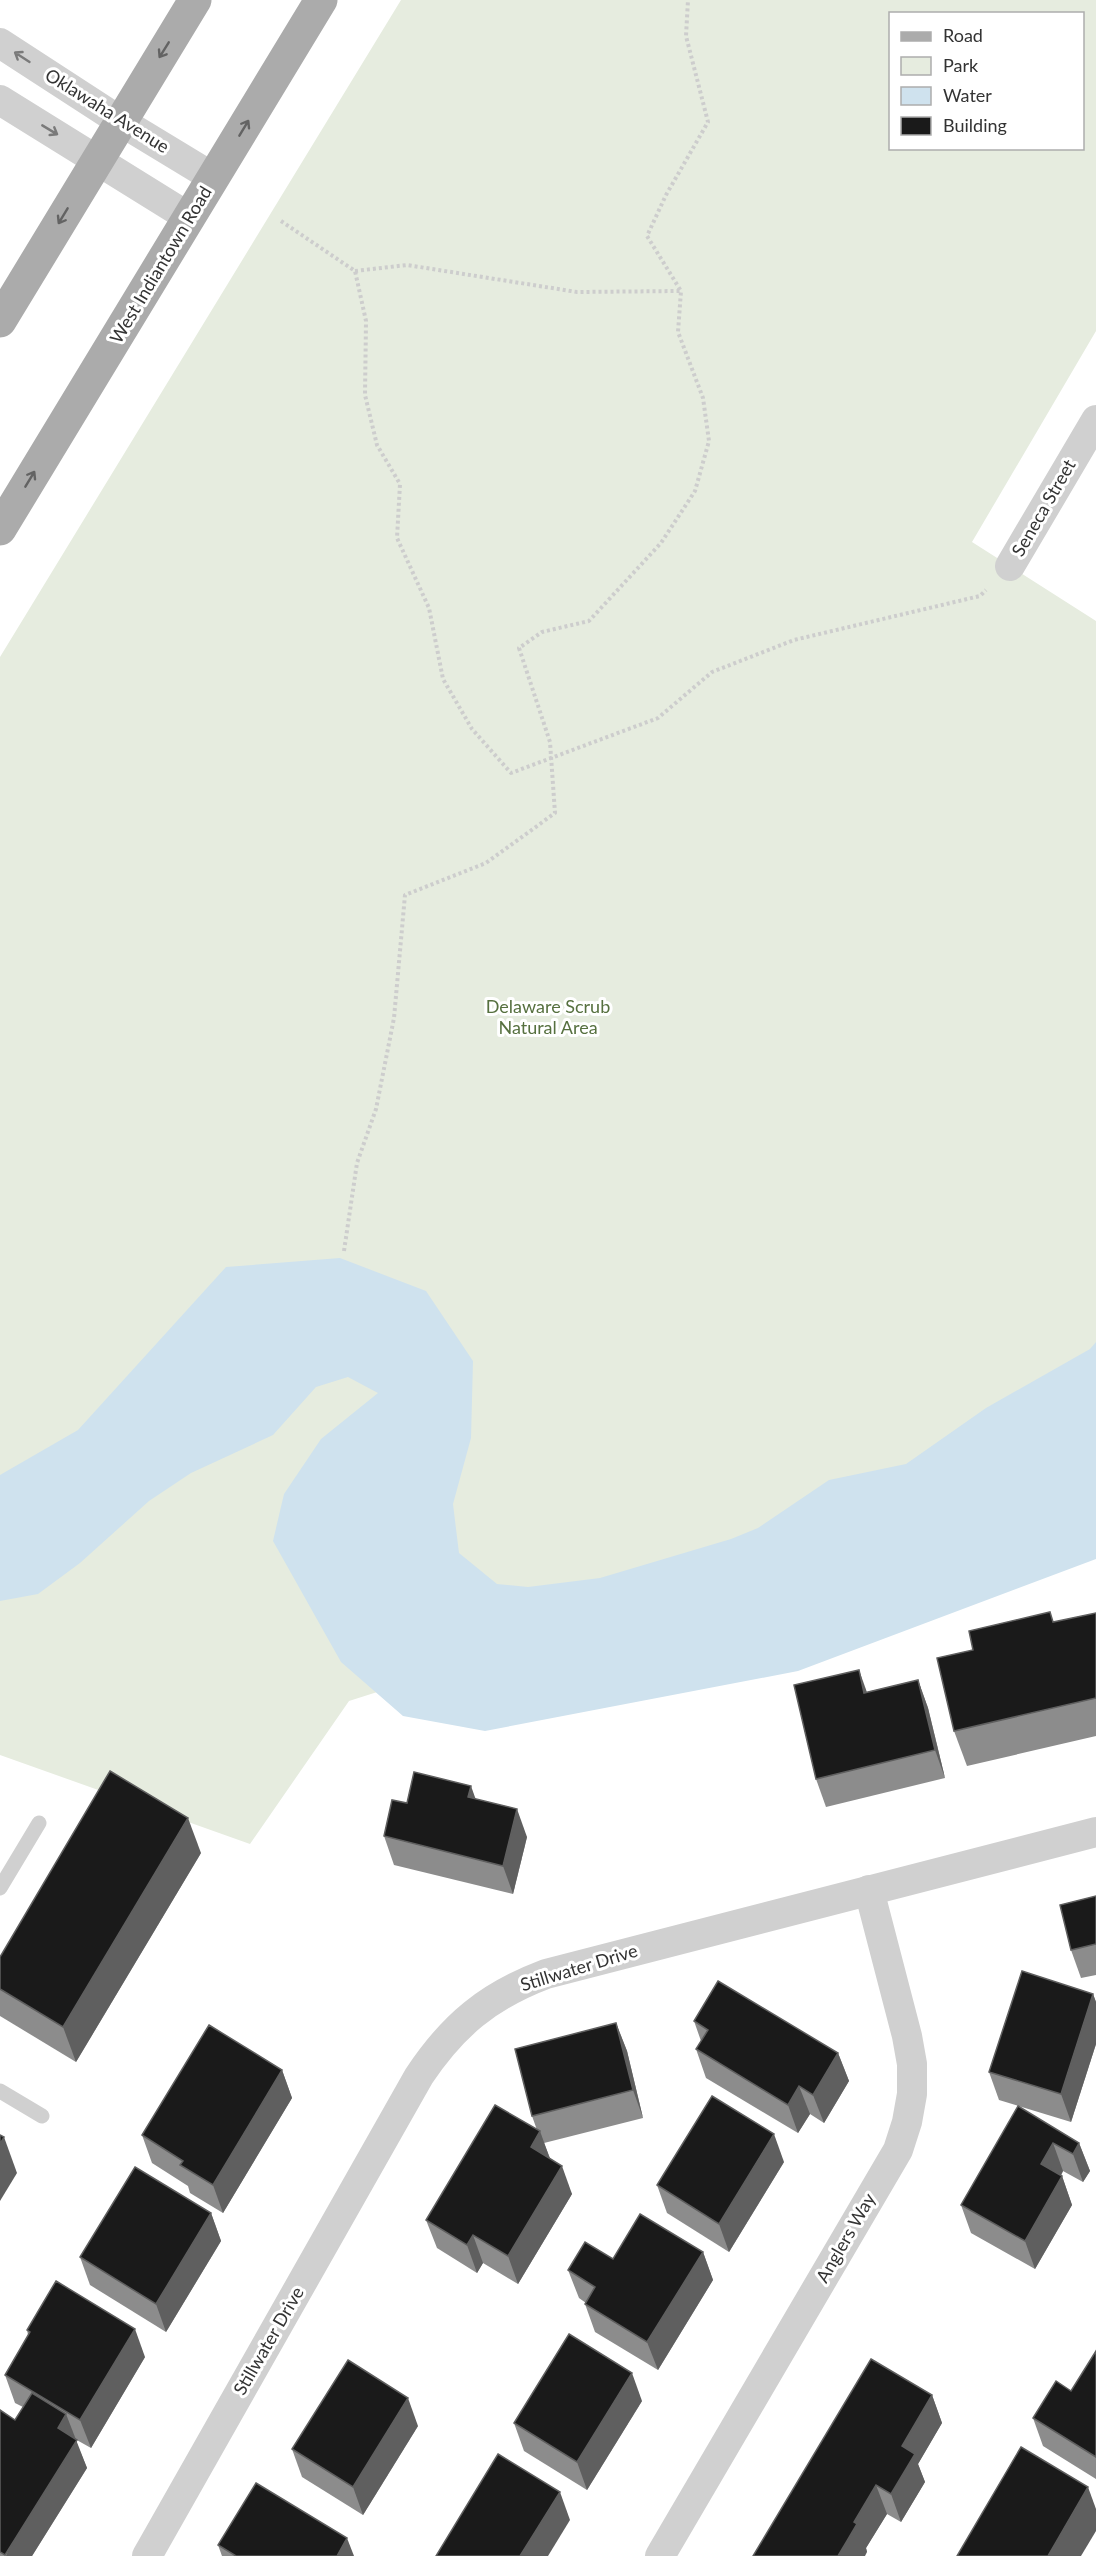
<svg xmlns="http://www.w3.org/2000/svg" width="1096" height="2556" font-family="Lato,sans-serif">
	<rect width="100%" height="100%" fill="#fff"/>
	<!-- green -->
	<path fill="#e6ecdf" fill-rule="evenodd" d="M401 0H1096V331L972 542 1096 621V1377L531 1643 349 1701 250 1844 0 1755V657ZM890 14H1082V148H890Z"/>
	<!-- water -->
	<path fill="#cfe2ee" d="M340 1258 426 1291 473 1361 471 1438 453 1504 459 1553 497 1584 528 1587 600 1578 731 1539 758 1528 829 1480 906 1464 986 1408 1090 1349 1096 1342V1559L798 1671 485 1731 403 1716 341 1662 273 1541 284 1494 321 1439 378 1393 348 1377 316 1387 273 1435 191 1473 149 1501 80 1563 38 1594 0 1601V1475L78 1430 226 1267Z"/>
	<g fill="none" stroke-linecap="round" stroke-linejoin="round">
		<!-- path -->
		<g stroke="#cdcdcd" stroke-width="4" stroke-dasharray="3 3" stroke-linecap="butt">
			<path d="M281 221 355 271 366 321 365 395 377 445 400 484 397 538 429 608 443 679 472 729 511 773 658 718 712 672 794 640 980 596 986 590"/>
			<path d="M355 271 407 265 577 292 680 291"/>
			<path d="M344 1251 357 1163 376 1109 394 1018 405 895 486 863 555 813 550 742 519 648 542 632 589 621 661 543 695 491 709 441 703 398 678 332 681 291 647 236 666 195 708 122 686 36 688 0"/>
		</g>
		<!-- service -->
		<g stroke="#d0d0d0" stroke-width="15">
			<path d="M0 1888 39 1823"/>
			<path d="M0 2091 42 2116"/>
		</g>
		<!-- minor -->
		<g stroke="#d0d0d0" stroke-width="30">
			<path d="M0 43 120 121 214 178"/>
			<path d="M0 100 190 218"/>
			<path d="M1010 566 1096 420"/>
			<path d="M147 2556 419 2076C453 2025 488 1996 546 1974L1096 1832"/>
			<path d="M660 2556 898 2150 907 2122 912 2094V2064L907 2036 869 1890"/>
		</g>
		<!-- primary -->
		<g stroke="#ababab" stroke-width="33">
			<path d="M0 321 195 0"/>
			<path d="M0 529 321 0"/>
		</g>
	</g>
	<!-- wall -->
	<g fill="#8c8c8c">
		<path d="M1096 1613V1736L967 1766 954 1731 973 1650 1053 1622Z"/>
		<path d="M918 1680 928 1708 945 1778 826 1807 816 1779 867 1692Z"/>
		<path d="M475 1799 527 1837 513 1894 394 1865 384 1836 407 1803Z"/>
		<path d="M201 1853 76 2062 0 2016V1957Z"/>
		<path d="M1096 1896V1975L1081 1978 1071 1950Z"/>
		<path d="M1093 1994 1096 2002V2044L1071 2122 999 2100 989 2072Z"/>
		<path d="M694 2021 838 2053 849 2081 824 2123 810 2114 798 2133 706 2078 696 2049 701 2041Z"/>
		<path d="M616 2023 627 2051 643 2118 544 2143 550 2158 572 2194 518 2284 483 2263 477 2273 437 2248 426 2220 537 2130 532 2116Z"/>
		<path d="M282 2070 292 2098 223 2213 190 2193 188 2186 152 2163 142 2135Z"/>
		<path d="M1018 2106 1079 2143 1090 2171 1083 2182 1063 2171 1061 2176H1062L1072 2205 1035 2269 971 2233 961 2205Z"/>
		<path d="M784 2162 729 2252 667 2213 657 2185Z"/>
		<path d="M211 2213 221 2241 166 2332 90 2285 80 2257Z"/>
		<path d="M703 2252 713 2280 658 2370 595 2332 585 2304 586 2303 579 2298 568 2270 613 2259Z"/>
		<path d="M27 2330 145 2357 91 2448 75 2439 87 2468 32 2556H0V2410L15 2420 23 2407 15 2403 5 2375 28 2335Z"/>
		<path d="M1096 2351V2479L1043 2446 1033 2418 1071 2391Z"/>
		<path d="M932 2395 942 2423 918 2464 925 2482 901 2522 887 2514 866 2548 867 2552 753 2556Z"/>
		<path d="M642 2401 587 2490 524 2451 514 2423Z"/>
		<path d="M418 2426 363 2515 302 2477 292 2449Z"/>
		<path d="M218 2545 354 2556H222Z"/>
	</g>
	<!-- shaded-wall -->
	<g fill="#5f5f5f">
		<path d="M859 1670 869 1698 864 1693Z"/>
		<path d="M918 1680 928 1708 945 1778 935 1750Z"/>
		<path d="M471 1786 481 1814 468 1797Z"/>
		<path d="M517 1809 527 1837 513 1894 503 1866Z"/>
		<path d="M188 1818 201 1853 76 2062 63 2027Z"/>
		<path d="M1093 1994 1096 2002V2044L1071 2122 1061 2094Z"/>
		<path d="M616 2023 627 2051 643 2118 633 2090Z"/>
		<path d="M838 2053 849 2081 824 2123 813 2095Z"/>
		<path d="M282 2070 292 2098 223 2213 213 2185Z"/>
		<path d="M799 2086 810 2114 798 2133 788 2105Z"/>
		<path d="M540 2131 550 2159 531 2147Z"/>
		<path d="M774 2134 784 2162 729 2252 719 2224Z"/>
		<path d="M4 2137 17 2173 0 2201V2144Z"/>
		<path d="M1053 2143 1063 2171 1051 2192 1041 2164Z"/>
		<path d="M1079 2143 1090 2171 1083 2182 1073 2154Z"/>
		<path d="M562 2166 572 2194 518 2284 508 2256Z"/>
		<path d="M1062 2176 1072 2205 1035 2269 1025 2241Z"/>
		<path d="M211 2213 221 2241 166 2332 156 2304Z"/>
		<path d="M473 2235 483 2263 477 2273 467 2245Z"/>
		<path d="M703 2252 713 2280 658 2370 647 2342Z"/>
		<path d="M135 2329 145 2357 91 2448 80 2420Z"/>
		<path d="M632 2373 642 2401 587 2490 577 2462Z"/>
		<path d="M932 2395 942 2423 918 2464 925 2482 901 2522 891 2494 902 2446Z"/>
		<path d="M408 2398 418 2426 363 2515 353 2487Z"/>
		<path d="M66 2414 87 2468 32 2556H6L58 2428Z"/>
		<path d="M876 2485 887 2514 866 2548 867 2552 865 2556H838L854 2522Z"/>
		<path d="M1088 2487 1096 2509V2531L1081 2556H1048Z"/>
		<path d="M560 2492 570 2520 548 2556H520Z"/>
		<path d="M347 2538 354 2556H337Z"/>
	</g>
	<!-- building -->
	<g fill="#1a1a1a" stroke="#5f5f5f" stroke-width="1.5">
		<path d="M1050 1612 1053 1622 1096 1613V1698L954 1731 937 1658 973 1650 969 1631Z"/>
		<path d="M859 1670 864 1693 918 1680 935 1750 816 1779 794 1685Z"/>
		<path d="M110 1771 188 1818 63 2027 0 1989V1957Z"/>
		<path d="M414 1772 471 1786 468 1797 517 1809 503 1866 384 1836 392 1800 407 1803Z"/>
		<path d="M1096 1896V1944L1071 1950 1060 1905Z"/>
		<path d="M1022 1971 1093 1994 1061 2094 989 2072Z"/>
		<path d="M718 1981 838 2053 813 2095 799 2086 788 2105 696 2049 708 2030 694 2021Z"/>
		<path d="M616 2023 633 2090 532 2116 515 2049Z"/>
		<path d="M209 2025 282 2070 213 2185 180 2165 183 2161 142 2135Z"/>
		<path d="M712 2096 774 2134 719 2224 657 2185Z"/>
		<path d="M495 2105 540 2131 531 2147 562 2166 508 2256 473 2235 467 2245 426 2220Z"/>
		<path d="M1018 2106 1079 2143 1073 2154 1053 2143 1041 2164 1062 2176 1025 2241 961 2205Z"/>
		<path d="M0 2135 4 2137 0 2144Z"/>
		<path d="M135 2167 211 2213 156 2304 80 2257Z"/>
		<path d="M640 2214 703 2252 647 2342 585 2304 595 2287 568 2270 585 2242 613 2259Z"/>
		<path d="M56 2281 135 2329 80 2420 5 2375 30 2332 27 2330Z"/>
		<path d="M569 2334 632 2373 577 2462 514 2423Z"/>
		<path d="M1096 2351V2457L1033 2418 1056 2381 1071 2391Z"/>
		<path d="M871 2359 932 2395 902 2446 915 2454 891 2494 876 2485 854 2522 857 2524 838 2556H753Z"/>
		<path d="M348 2360 408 2398 353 2487 292 2449Z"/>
		<path d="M32 2393 66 2414 58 2428 77 2440 5 2555 0 2552V2410L15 2420Z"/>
		<path d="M1021 2447 1088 2487 1048 2556H957Z"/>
		<path d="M498 2454 560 2492 520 2556H436Z"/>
		<path d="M256 2483 347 2538 337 2556H236L218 2545Z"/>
	</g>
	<!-- one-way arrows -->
	<defs><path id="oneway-shaft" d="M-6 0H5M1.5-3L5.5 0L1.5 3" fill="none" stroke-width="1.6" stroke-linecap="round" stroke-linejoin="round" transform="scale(1.5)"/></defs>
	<g stroke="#636363">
		<use href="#oneway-shaft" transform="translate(164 50) rotate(122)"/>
		<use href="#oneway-shaft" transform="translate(244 128) rotate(-59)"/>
		<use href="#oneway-shaft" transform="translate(63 216) rotate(121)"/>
		<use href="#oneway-shaft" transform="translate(30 479) rotate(-59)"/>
	</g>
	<g stroke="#7a7a7a">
		<use href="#oneway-shaft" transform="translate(22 57) rotate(-147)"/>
		<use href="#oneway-shaft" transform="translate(50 130) rotate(31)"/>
	</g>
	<g text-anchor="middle" stroke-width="6" stroke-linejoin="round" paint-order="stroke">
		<!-- street labels -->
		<g font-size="18" fill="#333" stroke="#fff">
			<text transform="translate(107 111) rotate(32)" y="6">Oklawaha Avenue</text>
			<text transform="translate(161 265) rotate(-59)" y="6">West Indiantown Road</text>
			<text transform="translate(1044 508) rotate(-60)" y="6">Seneca Street</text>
			<text transform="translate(579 1968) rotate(-17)" y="6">Stillwater Drive</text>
			<text transform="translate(846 2238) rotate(-60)" y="6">Anglers Way</text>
			<text transform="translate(269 2341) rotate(-60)" y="6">Stillwater Drive</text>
		</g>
		<!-- park labels -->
		<g font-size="18" fill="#56703f" stroke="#fff">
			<text x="548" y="1013">Delaware Scrub<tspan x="548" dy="21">Natural Area</tspan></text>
		</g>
	</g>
	<!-- legend -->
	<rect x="889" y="12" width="195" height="138" fill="#ffffff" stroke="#adadad" stroke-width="1.5"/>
	<rect x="901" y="32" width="30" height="9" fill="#ababab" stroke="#adadad" stroke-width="1.5"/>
	<text x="943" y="42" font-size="18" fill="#333333">Road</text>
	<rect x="901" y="57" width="30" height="18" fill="#e6ecdf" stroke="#adadad" stroke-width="1.5"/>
	<text x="943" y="72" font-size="18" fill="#333333">Park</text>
	<rect x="901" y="87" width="30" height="18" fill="#cfe2ee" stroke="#adadad" stroke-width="1.5"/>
	<text x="943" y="102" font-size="18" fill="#333333">Water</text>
	<rect x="901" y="117" width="30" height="18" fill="#1a1a1a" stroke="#adadad" stroke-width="1.5"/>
	<text x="943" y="132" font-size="18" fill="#333333">Building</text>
</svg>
